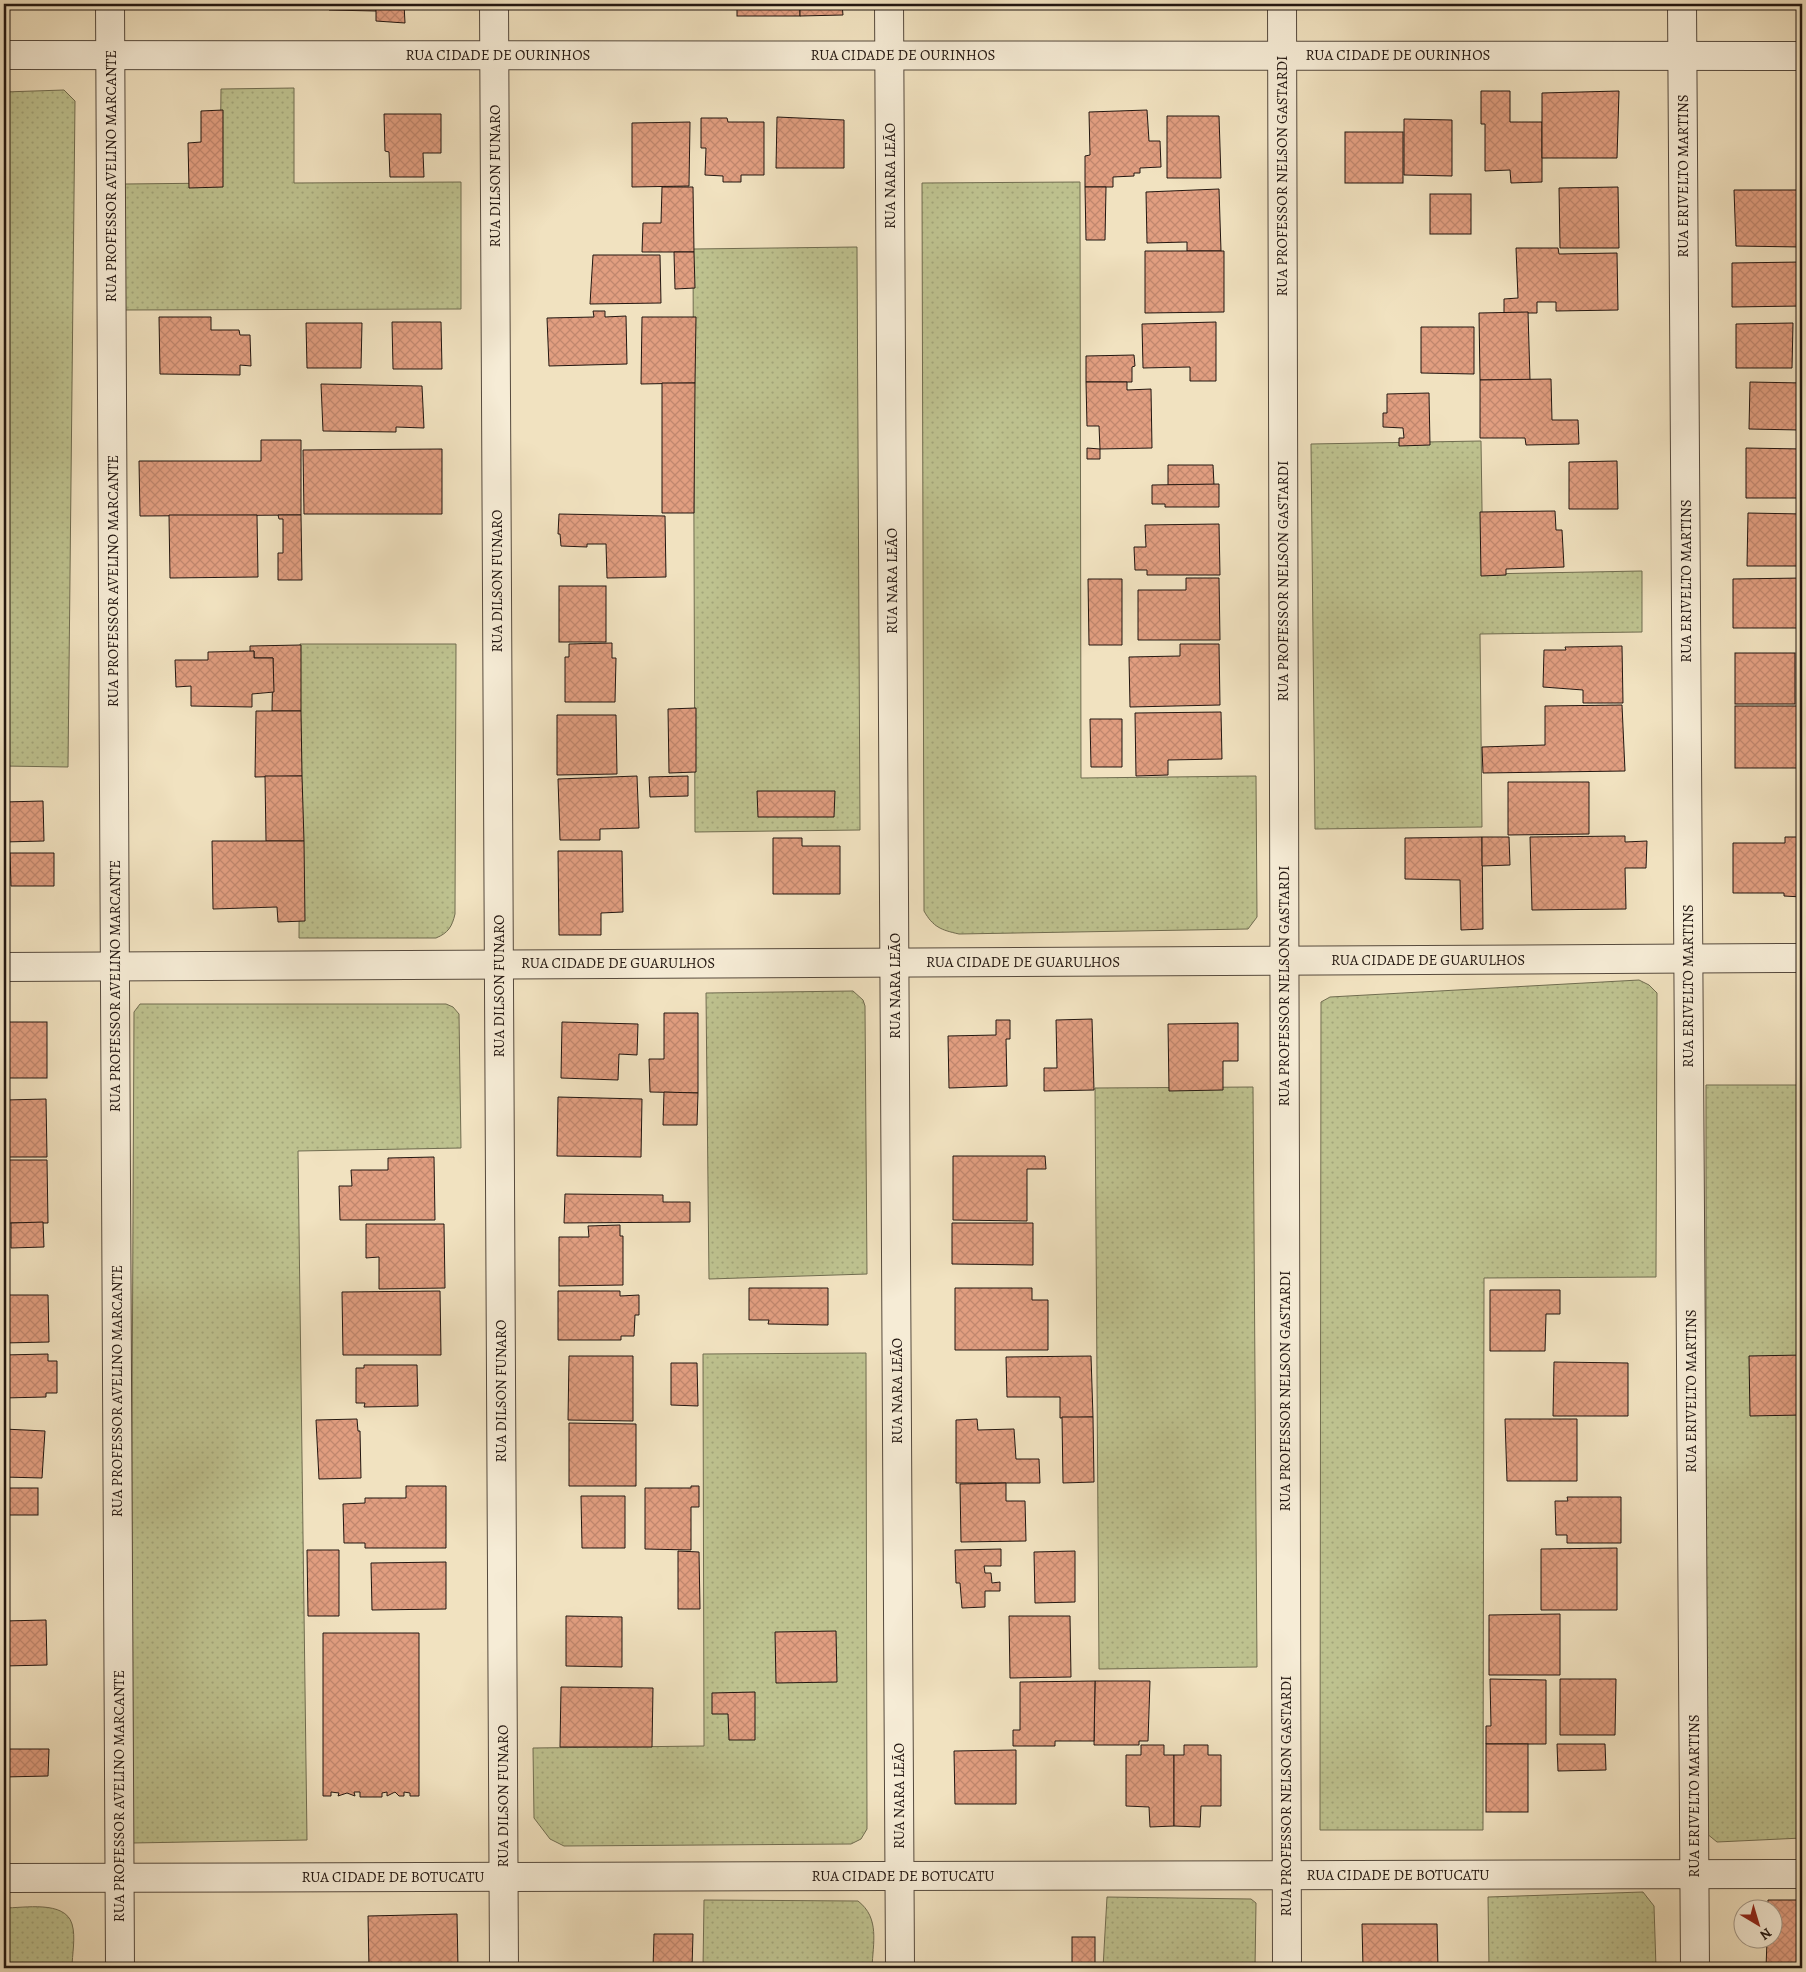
<svg xmlns="http://www.w3.org/2000/svg" width="1806" height="1972" font-family="Alegreya,serif">
	<defs>
		<pattern id="grass-dots" width="8" height="8" patternUnits="userSpaceOnUse" patternTransform="scale(1.25)"><rect width="8" height="8" fill="#bec28f"/><path d="M2 2h.1M6 6h.1" fill="none" stroke="#a3a67a" stroke-width="1.8" stroke-linecap="round"/></pattern>
		<pattern id="building-cross-hatch" width="8" height="8" patternUnits="userSpaceOnUse" patternTransform="scale(1.25)"><rect width="8" height="8" fill="#e19e80"/><path d="M0 0l8 8M0 8l8-8" fill="none" stroke="#c1876e"/></pattern>
	</defs>
	<rect width="100%" height="100%" fill="#f1e2c0"/>
	<filter id="stains"><feTurbulence type="fractalNoise" baseFrequency=".004" numOctaves="4"/><feColorMatrix values="0 0 0 0 .2 0 0 0 0 .09 0 0 0 0 .02 0 0 0 .5 -.17"/></filter>
	<radialGradient id="worn" r=".72"><stop offset=".6" stop-color="#630" stop-opacity="0"/><stop offset="1" stop-color="#630" stop-opacity=".3"/></radialGradient>
	<!-- grass -->
	<g fill="url(#grass-dots)" stroke="#706c50">
		<path d="M294 88V183L461 182V309L124 310 125 184 220 183 221 89Z"/>
		<path d="M64 90 75 101 68 767 4 766V92Z"/>
		<path d="M1080 182 1081 778 1256 776 1257 917 1248 929 959 934C941 930 933 927 924 911L922 183Z"/>
		<path d="M857 247 860 830 695 832 693 249Z"/>
		<path d="M1481 441 1483 574 1642 571V632L1480 634 1482 827 1315 829 1311 444Z"/>
		<path d="M300 644H456L455 914C452 927 448 933 436 938H299Z"/>
		<path d="M1639 980 1649 985 1657 993 1656 1277 1484 1278 1483 1830H1320L1321 1002 1330 997Z"/>
		<path d="M853 991 863 1000 865 1006 867 1274 709 1279 706 993Z"/>
		<path d="M140 1004H446L453 1007 459 1014 461 1148 298 1151 307 1840 132 1843 130 1839 134 1012Z"/>
		<path d="M1706 1085H1802V1838L1717 1842 1706 1833Z"/>
		<path d="M1253 1087 1257 1667 1099 1669 1095 1088Z"/>
		<path d="M866 1353 867 1829 861 1839 851 1844 564 1846 550 1839 534 1818 533 1748 704 1746 703 1354Z"/>
		<path d="M1643 1892 1654 1906 1656 1968H1489L1488 1897Z"/>
		<path d="M1107 1897 1251 1899 1256 1903 1255 1968H1103Z"/>
		<path d="M704 1900 858 1901C880 1918 873 1943 872 1968H703Z"/>
		<path d="M4 1908C24 1908 65 1900 72 1924 76 1937 72 1955 72 1968H4Z"/>
	</g>
	<!-- building -->
	<g fill="url(#building-cross-hatch)" stroke="#231711">
		<path d="M329 4H376V11L329 10Z"/>
		<path d="M376 4H404L405 23 376 21Z"/>
		<rect x="737" y="4" width="63" height="12"/>
		<path d="M800 4H842L843 15 800 16Z"/>
		<rect x="977" y="4" width="39" height="5"/>
		<path d="M1032 4H1083V5L1032 6Z"/>
		<path d="M1083 4H1162V6L1097 7 1096 5Z"/>
		<path d="M1481 91H1510V122H1542V182L1511 183 1510 170 1485 171V124H1481Z"/>
		<path d="M1619 91 1617 158H1542V93Z"/>
		<path d="M223 110V187L189 188 188 143 201 142V111Z"/>
		<path d="M1147 110 1149 141H1160L1161 167 1140 168V173H1134V176L1113 177V187H1085V156L1090 155 1089 112Z"/>
		<path d="M384 114H441V153H423L424 177H390L389 152 385 151Z"/>
		<path d="M1167 116H1219L1221 178H1167Z"/>
		<path d="M777 117 844 120V168H776Z"/>
		<path d="M701 118H727L728 122H764V175H741V182H723V176L705 175 706 148H701Z"/>
		<path d="M1404 119 1452 120V176L1404 175Z"/>
		<path d="M690 122 689 186 632 187V123Z"/>
		<rect x="1345" y="132" width="58" height="51"/>
		<path d="M662 187H693L694 252H642L643 223H661Z"/>
		<path d="M1085 187H1106L1105 240H1086Z"/>
		<path d="M1618 187 1619 248H1560L1559 188Z"/>
		<path d="M1219 189 1221 251H1187V242L1147 243 1146 192Z"/>
		<path d="M1734 190H1802V247L1736 246Z"/>
		<rect x="1430" y="194" width="41" height="40"/>
		<path d="M1516 248H1558L1559 254 1617 253 1618 310 1556 311V302H1537V313H1504V299L1518 298Z"/>
		<path d="M1145 251H1224V312L1145 313Z"/>
		<path d="M674 252H694L695 288 675 289Z"/>
		<path d="M593 255H660L661 303 590 304Z"/>
		<path d="M1802 262V306L1732 307V263Z"/>
		<path d="M593 311H605V317L626 316 627 364 549 366 547 318 594 317Z"/>
		<path d="M1528 312 1530 380H1480L1479 313Z"/>
		<path d="M159 317H211V330H239L240 335H250L251 366 240 365V375L160 374Z"/>
		<path d="M642 317H696L695 383 641 384Z"/>
		<path d="M392 322H441L442 369H393Z"/>
		<path d="M1216 322V381H1190V367L1143 368 1142 324Z"/>
		<path d="M306 323H362L361 368H307Z"/>
		<path d="M1793 323 1792 368H1736V324Z"/>
		<path d="M1421 327H1474V374L1421 373Z"/>
		<path d="M1134 355 1135 366 1132 367V382H1086V356Z"/>
		<path d="M1551 379 1552 420H1578L1579 444 1526 445 1525 438H1480V380Z"/>
		<path d="M1086 382H1127V390L1151 389 1152 448 1100 449 1099 426H1087Z"/>
		<path d="M1750 382 1802 383V443H1798L1799 430 1749 429Z"/>
		<path d="M662 383H695L694 513H662Z"/>
		<path d="M321 384 422 386 424 428 396 427V432L323 431Z"/>
		<path d="M1429 393 1430 445 1399 446V438H1404L1403 428 1383 427V413H1387V394Z"/>
		<path d="M261 440H301V515L140 516 139 461H261Z"/>
		<path d="M1087 448 1100 449V459H1087Z"/>
		<path d="M1746 448 1802 449V498H1746Z"/>
		<path d="M442 449V514H304L303 450Z"/>
		<path d="M1617 461 1618 509H1569V462Z"/>
		<path d="M1168 465H1213L1214 485H1168Z"/>
		<path d="M1219 484V507H1165V504H1152V485Z"/>
		<path d="M1555 511 1556 530H1562L1564 567 1506 569V575L1481 576 1480 512Z"/>
		<path d="M1748 513 1802 514V566H1747Z"/>
		<path d="M559 514 665 516 666 577 607 578 606 544H587V547L561 546 560 534H558Z"/>
		<path d="M169 515H257L258 577 170 578Z"/>
		<path d="M278 515H301L302 580H278V553H283V519H279Z"/>
		<path d="M1219 524 1220 575H1147V570H1135L1134 547H1146L1145 525Z"/>
		<path d="M1186 578H1219L1220 640H1138V590H1186Z"/>
		<path d="M1802 578V628H1733V579Z"/>
		<path d="M1088 579H1122V645H1089Z"/>
		<rect x="559" y="586" width="47" height="56"/>
		<path d="M612 643V658H616L615 702H565V657H569V644Z"/>
		<path d="M1180 644H1219L1220 705 1130 707 1129 657 1180 656Z"/>
		<path d="M301 645V711H272L273 658H254V651L250 652V646Z"/>
		<path d="M1622 646 1623 703H1583V690L1543 687 1544 650H1566L1565 647Z"/>
		<path d="M254 651V658H273L274 692 252 694V707L191 706V686L176 687 175 660H208V652Z"/>
		<rect x="1735" y="653" width="60" height="51"/>
		<path d="M1622 705 1625 771 1483 773 1482 747 1545 745V706Z"/>
		<rect x="1735" y="706" width="67" height="62"/>
		<path d="M696 708V772L669 773 668 709Z"/>
		<path d="M256 711H301L302 776 255 777Z"/>
		<path d="M1221 712 1222 759 1168 760V775L1136 776 1135 713Z"/>
		<path d="M557 715H616L617 774 557 775Z"/>
		<path d="M1090 719H1122V767H1091Z"/>
		<path d="M265 776H302L304 841H266Z"/>
		<path d="M637 776 639 828 600 829V840H560L558 779Z"/>
		<path d="M688 776V796L650 797 649 777Z"/>
		<path d="M1508 782H1589V834L1508 835Z"/>
		<path d="M757 791H835L834 817H758Z"/>
		<path d="M43 801 44 841 4 842V802Z"/>
		<path d="M1625 836V842L1647 841 1646 868H1625L1626 909 1532 910 1530 837Z"/>
		<path d="M1482 837 1483 929 1461 930 1460 880 1405 879V838Z"/>
		<path d="M1482 837H1509L1510 865 1482 866Z"/>
		<path d="M1785 837H1802V897L1784 896V893H1733V843H1785Z"/>
		<path d="M773 838H802V846H840V894H773Z"/>
		<path d="M212 841H304L305 921 278 922 277 907 213 909Z"/>
		<path d="M558 851H622L623 912 601 913V935H559Z"/>
		<path d="M10 853H54V886H11Z"/>
		<path d="M664 1013H698V1093L650 1092 649 1059H664Z"/>
		<path d="M1092 1019 1094 1090 1044 1091V1068H1057L1056 1020Z"/>
		<path d="M996 1020H1010V1039H1006L1007 1086 949 1088 948 1036 996 1035Z"/>
		<rect x="4" y="1022" width="43" height="56"/>
		<path d="M562 1022 638 1024 637 1055 619 1054 618 1080 561 1078Z"/>
		<path d="M1238 1023V1061H1223V1090L1169 1091 1168 1024Z"/>
		<path d="M664 1092 698 1093 697 1125H663Z"/>
		<path d="M558 1097 642 1099 641 1157 557 1156Z"/>
		<path d="M46 1099 47 1157H8V1149H4V1105H6V1100Z"/>
		<path d="M953 1156H1045L1046 1169H1027V1221L953 1220Z"/>
		<path d="M434 1157 435 1220H340L339 1186H352L351 1170H388V1158Z"/>
		<path d="M4 1160H47L48 1223H7V1212H4Z"/>
		<path d="M565 1194 663 1195V1202H690V1222L564 1223Z"/>
		<path d="M43 1222 44 1247 11 1248V1223Z"/>
		<path d="M952 1223H1033V1265L952 1264Z"/>
		<path d="M366 1224H444L445 1288 379 1289V1257L366 1258Z"/>
		<path d="M620 1225V1236H623V1285L559 1286V1237H589L588 1226Z"/>
		<path d="M749 1288H828V1325L768 1324 769 1320H749Z"/>
		<path d="M955 1288H1032V1300H1048V1350H955Z"/>
		<path d="M1490 1290H1560V1314H1546L1545 1351H1490Z"/>
		<path d="M440 1291 441 1355H343L342 1292Z"/>
		<path d="M558 1291H620V1296L639 1295V1315H635L634 1336H621V1340H558Z"/>
		<path d="M4 1295H48L49 1342 4 1343Z"/>
		<path d="M48 1354V1361H57V1393H46V1397L4 1398V1355Z"/>
		<path d="M1802 1355V1415L1750 1416 1749 1356Z"/>
		<path d="M569 1356H633V1421L568 1420Z"/>
		<path d="M1091 1356 1093 1417 1060 1418V1397H1007L1006 1357Z"/>
		<path d="M1554 1362 1628 1363V1416H1553Z"/>
		<path d="M671 1363H697L698 1406 671 1405Z"/>
		<path d="M364 1365H417L418 1406 364 1407 365 1403H356V1368H364Z"/>
		<path d="M1062 1417H1093L1094 1482 1063 1483Z"/>
		<path d="M357 1419 358 1431H360L361 1478 319 1479 316 1420Z"/>
		<path d="M977 1419 978 1430 1014 1429 1016 1459H1039L1040 1483H956V1420Z"/>
		<path d="M1505 1419H1577V1481H1507Z"/>
		<path d="M569 1423 636 1424V1486H569Z"/>
		<path d="M4 1429 45 1431 42 1478 4 1477Z"/>
		<path d="M1006 1483V1501H1025L1026 1541 961 1542 960 1484Z"/>
		<path d="M406 1486H446V1548H365V1543H344L343 1504 365 1503V1498H406Z"/>
		<path d="M691 1486H699V1507H691V1550L645 1549V1488H691Z"/>
		<rect x="4" y="1488" width="34" height="27"/>
		<path d="M581 1496H625V1548H582Z"/>
		<path d="M1567 1497H1621V1543H1567V1535H1556L1555 1501H1568Z"/>
		<path d="M1617 1548V1610H1541V1549Z"/>
		<path d="M1001 1549V1566H984L985 1573H991L992 1583 1000 1582V1591H985V1607L962 1608 960 1583H956L955 1550Z"/>
		<path d="M307 1550H339V1616H308Z"/>
		<path d="M4 1551 6 1607H4Z"/>
		<path d="M678 1551 699 1552 700 1609H678Z"/>
		<path d="M1075 1551V1602L1035 1603 1034 1552Z"/>
		<path d="M446 1562V1609L372 1610 371 1563Z"/>
		<path d="M1560 1614V1675H1489V1615Z"/>
		<path d="M566 1616 622 1617V1667L566 1666Z"/>
		<path d="M1009 1616H1070L1071 1677 1010 1678Z"/>
		<path d="M46 1620 47 1665 4 1666V1621Z"/>
		<path d="M836 1631 837 1682 776 1683 775 1632Z"/>
		<path d="M323 1633H419V1796H410V1793L404 1792V1796H399L395 1792 387 1796V1792L382 1793V1797H360V1792H354L355 1796 347 1793 338 1796 339 1793 331 1792V1796H323Z"/>
		<path d="M1490 1679 1546 1680V1744H1486V1726H1491Z"/>
		<path d="M1560 1679H1616L1615 1735H1560Z"/>
		<path d="M1095 1681H1150L1148 1741H1139V1745H1094Z"/>
		<path d="M1095 1681 1094 1741H1055V1746H1013V1730H1020V1682Z"/>
		<path d="M4 1682H7L9 1744H4Z"/>
		<path d="M561 1687 653 1688 652 1747H560Z"/>
		<path d="M755 1692V1740H729L728 1714H712V1693Z"/>
		<rect x="1486" y="1744" width="42" height="68"/>
		<path d="M1557 1744H1605L1606 1770 1558 1771Z"/>
		<path d="M1141 1745H1164V1755H1174V1826L1150 1827 1149 1807 1126 1806V1755H1141Z"/>
		<path d="M1184 1745H1208V1755H1221V1806H1201L1200 1827 1174 1826V1755H1184Z"/>
		<path d="M4 1749H49L48 1776 4 1777Z"/>
		<path d="M1016 1750V1804H955L954 1751Z"/>
		<path d="M1768 1900H1802V1968H1766L1767 1940H1774V1910H1767Z"/>
		<path d="M457 1914 458 1968H369L368 1916Z"/>
		<path d="M1362 1924H1437L1438 1968H1363Z"/>
		<path d="M654 1934H693L692 1968H653Z"/>
		<rect x="1072" y="1937" width="23" height="31"/>
	</g>
	<g fill="none" stroke-linecap="round" stroke-linejoin="round">
		<!-- minor casing -->
		<g stroke="#564a3d" stroke-width="30">
			<g id="minor">
				<path d="M110 4 120 1968"/>
				<path d="M889 4 900 1968"/>
				<path d="M1282 4 1287 1968"/>
				<path d="M1682 4 1695 1968"/>
				<path d="M4 55 1802 56"/>
				<path d="M4 967 1802 958"/>
				<path d="M4 1878 1802 1874"/>
			</g>
		</g>
		<!-- tertiary casing -->
		<g stroke="#564a3d" stroke-width="30">
			<path id="tertiary" d="M494 4 504 1968"/>
		</g>
		<!-- minor -->
		<use href="#minor" stroke="#f6ecd6" stroke-width="28"/>
		<!-- tertiary -->
		<use href="#tertiary" stroke="#f6ecd6" stroke-width="28"/>
	</g>
	<g text-anchor="middle" stroke-width="4" stroke-linejoin="round" paint-order="stroke">
		<!-- street labels -->
		<g font-size="15" fill="#231711" stroke="#f6ecd6">
			<text x="498" y="60">RUA CIDADE DE OURINHOS</text>
			<text x="903" y="60">RUA CIDADE DE OURINHOS</text>
			<text x="1398" y="60">RUA CIDADE DE OURINHOS</text>
			<text transform="translate(111 176) rotate(-90)" y="5">RUA PROFESSOR AVELINO MARCANTE</text>
			<text transform="translate(495 176) rotate(-90)" y="5">RUA DILSON FUNARO</text>
			<text transform="translate(890 176) rotate(-90)" y="5">RUA NARA LEÃO</text>
			<text transform="translate(1282 176) rotate(-90)" y="5">RUA PROFESSOR NELSON GASTARDI</text>
			<text transform="translate(1683 176) rotate(-90)" y="5">RUA ERIVELTO MARTINS</text>
			<text transform="translate(113 581) rotate(-90)" y="5">RUA PROFESSOR AVELINO MARCANTE</text>
			<text transform="translate(497 581) rotate(-90)" y="5">RUA DILSON FUNARO</text>
			<text transform="translate(892 581) rotate(-90)" y="5">RUA NARA LEÃO</text>
			<text transform="translate(1283 581) rotate(-90)" y="5">RUA PROFESSOR NELSON GASTARDI</text>
			<text transform="translate(1686 581) rotate(-90)" y="5">RUA ERIVELTO MARTINS</text>
			<text x="1428" y="965">RUA CIDADE DE GUARULHOS</text>
			<text x="1023" y="967">RUA CIDADE DE GUARULHOS</text>
			<text x="618" y="968">RUA CIDADE DE GUARULHOS</text>
			<text transform="translate(115 986) rotate(-90)" y="5">RUA PROFESSOR AVELINO MARCANTE</text>
			<text transform="translate(499 986) rotate(-90)" y="5">RUA DILSON FUNARO</text>
			<text transform="translate(895 986) rotate(-90)" y="5">RUA NARA LEÃO</text>
			<text transform="translate(1284 986) rotate(-90)" y="5">RUA PROFESSOR NELSON GASTARDI</text>
			<text transform="translate(1688 986) rotate(-90)" y="5">RUA ERIVELTO MARTINS</text>
			<text transform="translate(117 1391) rotate(-90)" y="5">RUA PROFESSOR AVELINO MARCANTE</text>
			<text transform="translate(501 1391) rotate(-90)" y="5">RUA DILSON FUNARO</text>
			<text transform="translate(897 1391) rotate(-90)" y="5">RUA NARA LEÃO</text>
			<text transform="translate(1285 1391) rotate(-90)" y="5">RUA PROFESSOR NELSON GASTARDI</text>
			<text transform="translate(1691 1391) rotate(-90)" y="5">RUA ERIVELTO MARTINS</text>
			<text transform="translate(119 1796) rotate(-90)" y="5">RUA PROFESSOR AVELINO MARCANTE</text>
			<text transform="translate(503 1796) rotate(-90)" y="5">RUA DILSON FUNARO</text>
			<text transform="translate(899 1796) rotate(-90)" y="5">RUA NARA LEÃO</text>
			<text transform="translate(1286 1796) rotate(-90)" y="5">RUA PROFESSOR NELSON GASTARDI</text>
			<text transform="translate(1694 1796) rotate(-90)" y="5">RUA ERIVELTO MARTINS</text>
			<text x="1398" y="1880">RUA CIDADE DE BOTUCATU</text>
			<text x="903" y="1881">RUA CIDADE DE BOTUCATU</text>
			<text x="393" y="1882">RUA CIDADE DE BOTUCATU</text>
		</g>
	</g>
	<!-- margin -->
	<rect width="1806" height="1972" fill="none" stroke="#f1e2c0" stroke-width="20"/>
	<rect x="5" y="5" width="1796" height="1962" fill="none" stroke="#231711" stroke-width="2.5"/>
	<rect x="10" y="10" width="1786" height="1952" fill="none" stroke="#231711"/>
	<!-- north arrow -->
	<g transform="translate(1758 1924) rotate(142)"><circle r="24" fill="#f6ecd6" stroke="#a29787"/>
	<path d="M0-4L9 19L0 12L-9 19Z" fill="#8f2418"/>
	<text y="-8" font-size="14" font-weight="bold" text-anchor="middle" fill="#231711">N</text>
	</g>
	<rect width="100%" height="100%" filter="url(#stains)"/>
	<rect width="100%" height="100%" fill="url(#worn)"/>
</svg>
